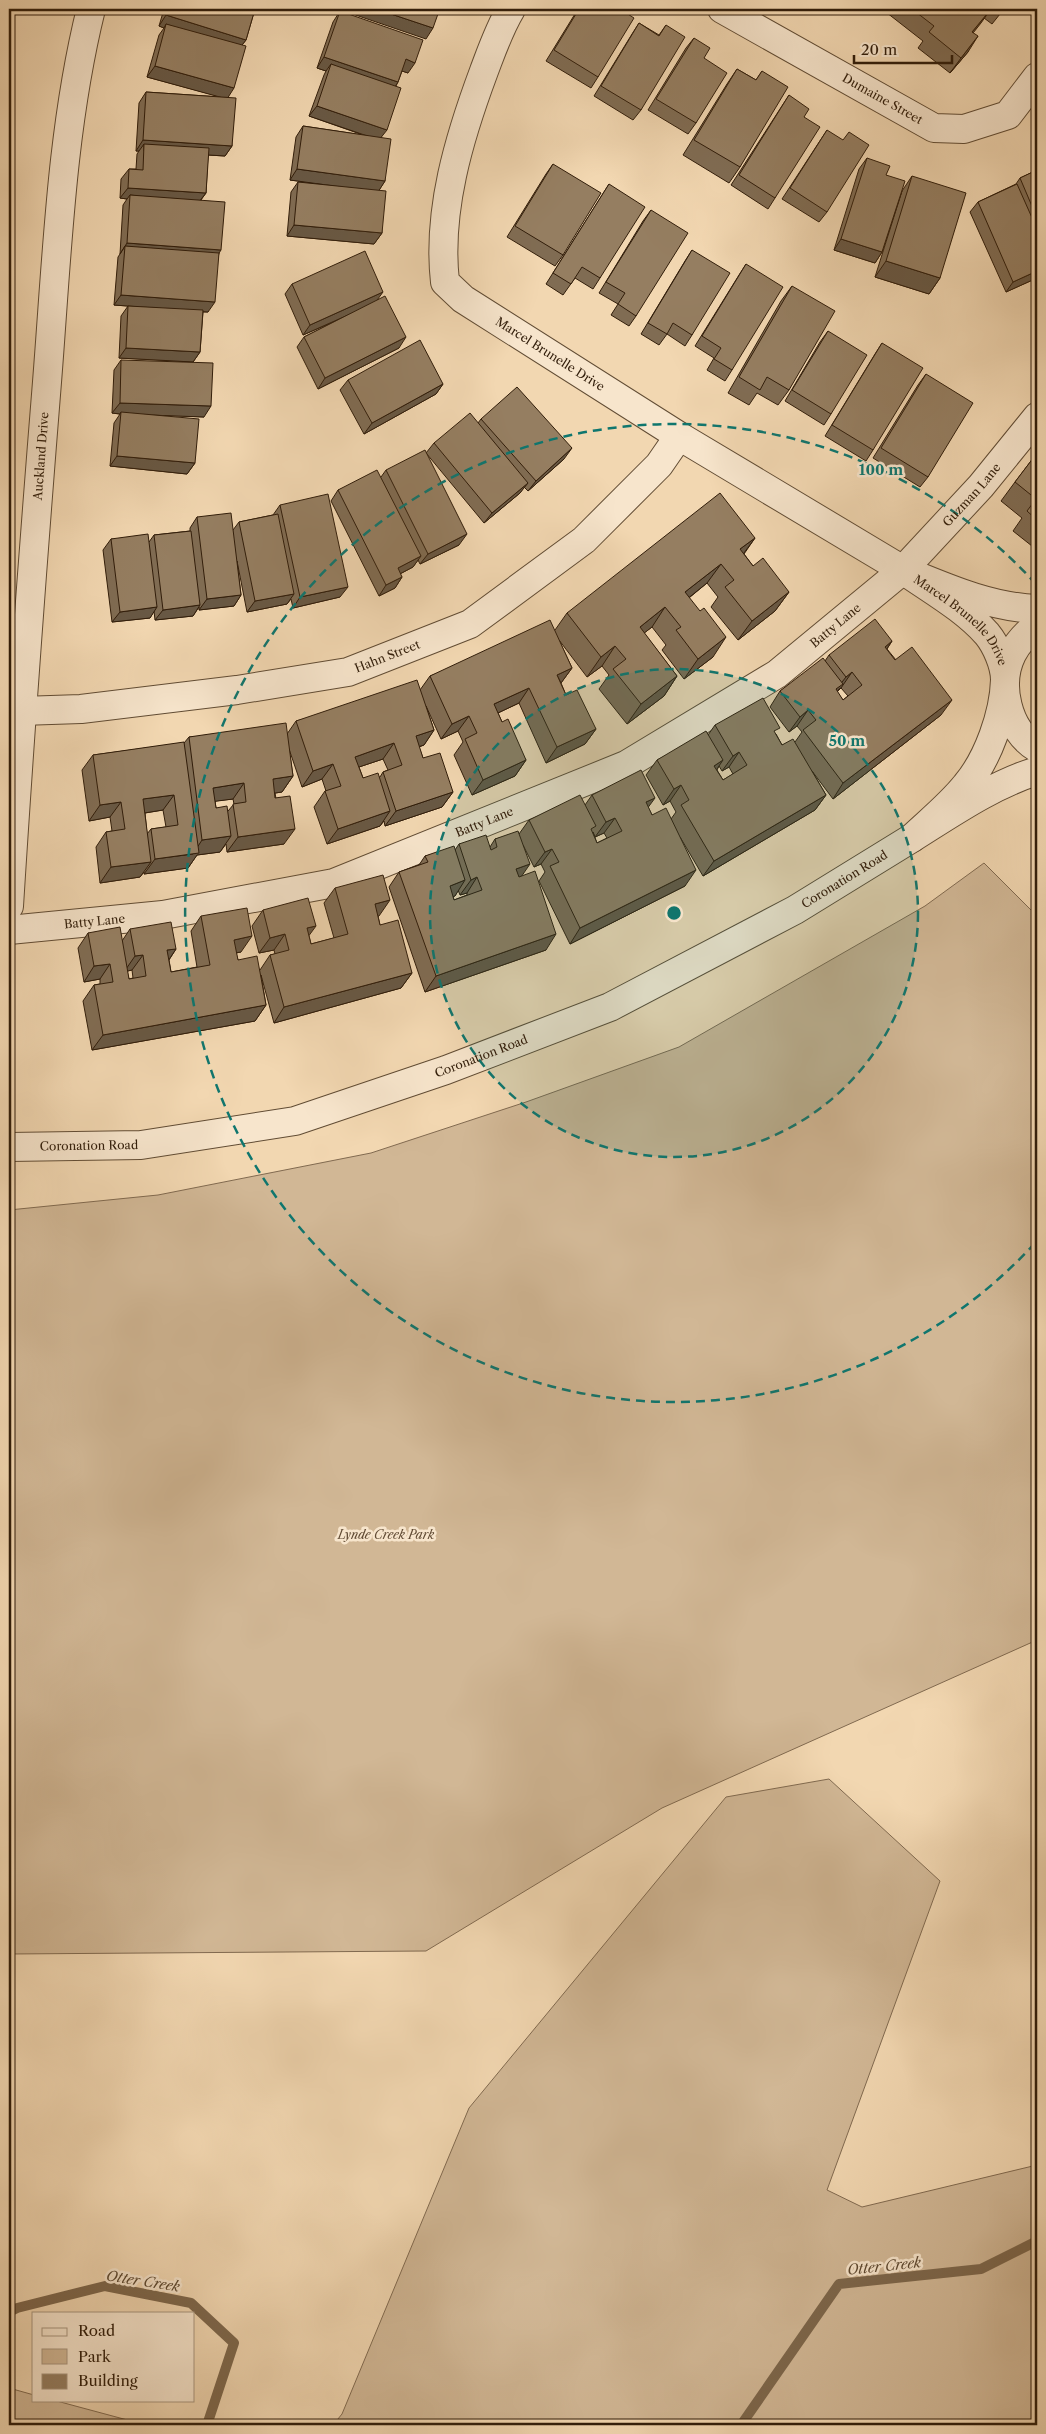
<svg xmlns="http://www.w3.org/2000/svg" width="1046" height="2434" font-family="'Libre Caslon Text',serif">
	<rect width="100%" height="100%" fill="#f2d7b1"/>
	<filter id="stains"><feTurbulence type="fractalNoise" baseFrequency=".004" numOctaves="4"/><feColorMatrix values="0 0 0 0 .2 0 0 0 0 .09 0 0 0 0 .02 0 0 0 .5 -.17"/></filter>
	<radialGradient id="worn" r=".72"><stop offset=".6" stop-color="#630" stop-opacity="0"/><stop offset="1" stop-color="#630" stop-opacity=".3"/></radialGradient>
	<!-- green -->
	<g fill="#d1b795" stroke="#816a50">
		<path d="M984 863 1037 916V1640L662 1808 426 1951 9 1954V1210L158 1195 371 1153 526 1102 679 1047 925 906Z"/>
		<path d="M829 1779 940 1881 827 2190 862 2207 1037 2165V2425H333L342 2414 469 2108 726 1797Z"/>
		<path d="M9 2388 34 2395V2400H53L146 2425H9Z"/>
	</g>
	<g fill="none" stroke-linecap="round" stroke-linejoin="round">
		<!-- stream -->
		<g stroke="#7d674c" stroke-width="10">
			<path d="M9 2312 17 2308 105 2286 191 2303 234 2343 207 2425"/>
			<path d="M741 2425 839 2284 981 2269 1037 2241"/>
		</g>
		<!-- minor casing -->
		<g stroke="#614c34" stroke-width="30">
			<g id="minor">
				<path id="s1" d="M511 9C499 29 492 50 484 71 459 138 437 211 445 282L463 299 679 436 903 570"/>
				<path id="s2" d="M722 9 934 128 964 129 1008 115 1037 77"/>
				<path id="s3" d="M1037 609C989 607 947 588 903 570 931 590 964 608 987 634 996 645 1005 665 1005 680 1004 714 988 759 966 785 951 804 930 821 912 838 952 813 992 785 1037 771"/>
				<path d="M1037 625C1027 633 1018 642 1012 654 997 684 1007 730 1037 748"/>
				<path id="s4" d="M21 711 81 709 237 690 348 672 470 624 584 540 659 465 679 436"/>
				<path id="s5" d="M9 906C20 731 33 556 47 382 57 257 61 130 91 9"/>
				<path id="s6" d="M9 930 163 915 334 883 626 765 777 674 903 570 981 486 1037 417"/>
				<path id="s7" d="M9 1147 141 1145 295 1121 446 1070 610 1007 795 910 912 838"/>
			</g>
		</g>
		<!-- minor -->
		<use href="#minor" stroke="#f7e5cc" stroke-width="28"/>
	</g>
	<!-- wall -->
	<g fill="#806c53" stroke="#311d0a" fill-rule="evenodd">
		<path d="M164 9H255L246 40 242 45 228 97 232 146 225 156 208 155 206 193 201 200 219 253 208 312H203L200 352 193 362 119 358 121 316 128 306 114 305 118 257 120 254 123 205 127 199 120 198 121 179 129 169H136L137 154 139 151H136L139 103 146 92 221 97 147 77 159 35 164 28 159 26Z"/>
		<path d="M578 9H620L598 77 591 88 546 61Z"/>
		<path d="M882 9H1004L992 24 984 18 973 32 968 52 950 73 918 48 923 41Z"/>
		<path d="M340 11 408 73 402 71 398 82 396 86 381 137 385 181 379 190 382 233 374 244 287 236 291 192 298 182 321 184 290 180 296 137 303 126 363 135 309 116 324 75 326 71 317 68 333 22Z"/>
		<path d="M639 23 659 35 666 25 641 110 633 120 594 96 632 34Z"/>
		<path d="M694 38 704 58 696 123 688 134 648 110 686 48Z"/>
		<path d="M737 69 756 80 762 71 740 167 729 183 683 155 727 84Z"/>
		<path d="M789 95 804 117 775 198 768 209 731 185Z"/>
		<path d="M827 130V212L819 222 782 199Z"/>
		<path d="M867 158 886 175 902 191 912 176 940 278 929 294 875 277 902 191 882 252 875 263 834 250 859 169Z"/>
		<path d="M553 164 563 255 555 266 507 237 546 174Z"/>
		<path d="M1037 170V278L1006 292 970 212 978 202 1016 184 1020 178Z"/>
		<path d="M609 184 600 278 593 289 575 278 563 295 546 284Z"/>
		<path d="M651 210 636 316 629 326 611 315 618 304 599 293 643 221Z"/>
		<path d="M692 250V335L685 346 667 334 659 345 641 334 685 261Z"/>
		<path d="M746 264 732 370 725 381 707 370 714 358 695 346 739 275Z"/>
		<path d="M292 284 378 299 399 348 318 389 297 347 304 337 338 320 303 335 285 294Z"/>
		<path d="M792 286 789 390 778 405 757 393 749 405 728 393 781 301Z"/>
		<path d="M828 331 831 414 824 425 785 401 820 342Z"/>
		<path d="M882 343 873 450 866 461 825 436 875 354Z"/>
		<path d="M121 360 204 417 158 415 195 463 187 474 110 466 114 423 120 414 112 413 114 370Z"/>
		<path d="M926 374 928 477 920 487 873 458 918 385Z"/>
		<path d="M348 380 443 384 436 394 364 434 340 390Z"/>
		<path d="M481 419 564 459 528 491 524 487 520 493 484 523 426 453 434 443 478 423Z"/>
		<path d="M1037 453V550L1013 531 1022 518 1001 501 1015 482Z"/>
		<path d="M386 470 459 545 420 564 418 560 413 567 400 574 402 577 395 588 379 596 331 501 338 490 381 477Z"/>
		<path d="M280 505 340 597 293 608 291 599 287 604 247 612 237 561 241 595 234 606 199 610V607L193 616 155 620 154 611 150 618 112 622 103 550 111 539 149 542 154 535 190 531V528L197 517 233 530 239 522 273 515Z"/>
		<path d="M755 538 744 554 753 566 789 592 775 611 738 640 711 607 718 597 707 583 689 598 713 657 684 679 662 650 666 645 652 627 644 633 677 676 664 696 627 724 599 689 609 675 602 666 587 677 559 640 572 668 561 683 566 695 596 729 585 744 546 763 519 703 498 713 502 722 526 760 515 776 472 795 454 755 463 742 458 731 441 739 426 706 434 730 424 745 419 747 423 758 453 792 442 807 385 826 384 821 380 826 327 844 314 807 325 791H326L322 779 302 787 289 749 293 776 282 792 275 793 284 844 227 852 226 844 220 852 197 855 188 868 144 874V872L140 877 100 883 96 847 106 832 112 831 110 817 89 821 82 770 93 755 184 743 189 737 287 734 296 721 420 690 430 676 555 630 567 613ZM383 759 388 770 383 772 380 777 363 778 359 767ZM233 799 234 804 228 811 216 808 215 801ZM163 810 166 827 151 829 147 834 145 813Z"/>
		<path d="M892 641 887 649 941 715 833 799 812 771 826 795 815 810 703 876 680 837 685 886 570 944 539 881 545 872 541 864 534 867 523 845 521 876 546 950 425 992 389 887 399 872 419 865 425 856 455 850 459 844 490 847 495 839 519 834 529 820 585 805 592 795 648 807 652 815 671 819 676 812 670 801 663 805 646 775 657 760 708 735 715 725 776 734 782 745 795 742 802 732 797 726 789 732 770 707 780 691 825 661 829 655ZM841 688 848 696 843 700 837 692ZM719 766 722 771 729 767 733 774 723 780 717 770ZM593 832 595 837 604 833 607 838 597 843ZM458 890 460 895 467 893V895L454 900 453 896H455Z"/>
		<path d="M1037 863V870L1034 868Z"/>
		<path d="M335 888 379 916H378L380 925 412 973 401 988 274 1023 261 975 266 1005 255 1021 92 1050 83 1001 94 985 100 984V979L84 982 78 948 88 933 122 941 130 929 176 949 169 960 171 972 197 967 191 931 201 916 241 952 236 953 238 960 260 970 270 955 275 954 274 950 259 953 252 926 263 910 309 936 311 944 334 938 324 903ZM132 970 133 978 129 979 127 971Z"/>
	</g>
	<!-- shaded-wall -->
	<g fill="#685844" stroke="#311d0a">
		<path d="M338 9H376L433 28 426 39Z"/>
		<path d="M991 9 981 23 962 47 972 32Z"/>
		<path d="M166 15 246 40 238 50 166 24 164 28 159 26Z"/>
		<path d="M978 36 968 52 950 73 961 58Z"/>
		<path d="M324 57 398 82 391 93 331 64 326 71 317 68Z"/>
		<path d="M406 59 415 63 408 73 399 70Z"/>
		<path d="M155 66 234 88 227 99 147 77Z"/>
		<path d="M317 106 387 130 379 140 309 116Z"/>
		<path d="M143 140 232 146 225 156 144 151V144L139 151H136Z"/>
		<path d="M297 169 385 181 378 192 290 180Z"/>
		<path d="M128 188 206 193 198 203 130 195 127 199 120 198Z"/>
		<path d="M294 225 382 233 374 244 287 236Z"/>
		<path d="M841 239 882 252 875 263 834 250Z"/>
		<path d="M127 243 221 250 214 261 125 246 120 254Z"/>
		<path d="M886 261 940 278 929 294 875 277Z"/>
		<path d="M1037 271V278L1006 292 1013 282Z"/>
		<path d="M383 292 375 303 303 335 310 325Z"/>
		<path d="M121 295 215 302 208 312 114 305Z"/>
		<path d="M406 337 399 348 318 389 325 378Z"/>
		<path d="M126 348 200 352 193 362 119 358Z"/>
		<path d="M443 384 436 394 364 434 372 423Z"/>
		<path d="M120 403 211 406 204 417 121 414V412L120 414 112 413Z"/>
		<path d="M572 448 564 459 528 491 536 481Z"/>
		<path d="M117 456 195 463 187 474 110 466Z"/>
		<path d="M528 483 520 493 484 523 492 513Z"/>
		<path d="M467 534 459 545 420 564 428 554Z"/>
		<path d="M755 538 741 557 740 549Z"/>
		<path d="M421 556 413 567 390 579 398 568Z"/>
		<path d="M721 564 707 583 671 612 685 592Z"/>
		<path d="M402 577 395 588 379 596 386 585Z"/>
		<path d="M348 587 340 597 293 608 300 597Z"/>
		<path d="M789 592 775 611 738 640 752 621Z"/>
		<path d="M294 594 287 604 247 612 255 601Z"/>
		<path d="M241 595 234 606 199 610 207 599Z"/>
		<path d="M200 605 193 616 155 620 163 610Z"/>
		<path d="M157 607 150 618 112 622 120 612Z"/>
		<path d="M665 607 652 627 626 647 640 627Z"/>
		<path d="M726 637 713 657 684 679 698 659Z"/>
		<path d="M892 641 882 656 885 647Z"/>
		<path d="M615 646 602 666 587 677 601 657Z"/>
		<path d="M572 668 561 683 557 675Z"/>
		<path d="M852 672 841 688 839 689 832 699 836 689 838 687 846 677Z"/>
		<path d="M677 676 664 696 627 724 641 704Z"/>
		<path d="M529 688 519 703 483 720 494 704Z"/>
		<path d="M952 700 941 715 833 799 843 783Z"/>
		<path d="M808 710 797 726 789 732 800 717Z"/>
		<path d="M469 716 458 731 441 739 452 724Z"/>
		<path d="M596 729 585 744 546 763 557 747Z"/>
		<path d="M434 730 424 745 405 751 416 736Z"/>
		<path d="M394 743 383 759 344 772 355 757Z"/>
		<path d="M739 752 729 767 722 771 733 756Z"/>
		<path d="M526 760 515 776 472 795 483 780Z"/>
		<path d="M723 760 713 775 714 766Z"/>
		<path d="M333 764 322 779 302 787 313 771Z"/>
		<path d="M293 776 282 792 262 795 273 779Z"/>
		<path d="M244 783 233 799 202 803 213 788Z"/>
		<path d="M681 785 670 801 663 805 674 789Z"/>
		<path d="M453 792 442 807 385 826 396 811Z"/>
		<path d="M174 795 163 810 132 815 143 799Z"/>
		<path d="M826 795 815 810 703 876 714 861Z"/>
		<path d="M655 798 644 813 646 802Z"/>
		<path d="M121 802 110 817 89 821 100 805Z"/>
		<path d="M390 811 380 826 327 844 338 829Z"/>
		<path d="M615 818 604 833 595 837 606 822Z"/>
		<path d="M295 829 284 844 227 852 238 837Z"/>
		<path d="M231 836 220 852 197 855 188 868 144 874 155 859 193 854 202 840Z"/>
		<path d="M552 849 541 864 534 867 545 852Z"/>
		<path d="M151 862 140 877 100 883 111 867Z"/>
		<path d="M530 864 519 880 516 869Z"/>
		<path d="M696 870 685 886 570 944 580 928Z"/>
		<path d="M477 877 467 893 460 895 471 880Z"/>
		<path d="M465 880 455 896 439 901 450 886Z"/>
		<path d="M390 900 379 916 364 920 375 904Z"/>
		<path d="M316 926 305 941 307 928Z"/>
		<path d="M285 934 274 950 259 953 270 938Z"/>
		<path d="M556 934 546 950 425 992 436 976Z"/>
		<path d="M252 936 241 952 223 955 234 940Z"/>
		<path d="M176 949 166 964 167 950Z"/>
		<path d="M143 955 132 970 124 972 135 956Z"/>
		<path d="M110 964 100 979 84 982 94 966Z"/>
		<path d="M412 973 401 988 274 1023 284 1007Z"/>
		<path d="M266 1005 255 1021 92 1050 103 1035Z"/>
	</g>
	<!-- building -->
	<g fill="#957e61" stroke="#311d0a">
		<path d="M168 9H255L246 40 166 15Z"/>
		<path d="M376 9H434L439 11 433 28Z"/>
		<path d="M579 9H620L634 18 598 77 554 50Z"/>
		<path d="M912 9H991L972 32 978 36 961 58 929 32 934 26Z"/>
		<path d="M993 9H1003L999 14Z"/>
		<path d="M340 11 423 40 415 63 406 59 398 82 324 57Z"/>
		<path d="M9 12 14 13 9 37Z"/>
		<path d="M639 23 659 36 666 25 685 37 641 110 601 86Z"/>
		<path d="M166 24 246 46 234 88 155 66Z"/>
		<path d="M694 38 710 48 704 58 727 73 696 123 656 99Z"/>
		<path d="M331 64 401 88 387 130 317 106Z"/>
		<path d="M737 69 756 80 762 71 788 87 740 167 694 140Z"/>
		<path d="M146 92 236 98 232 146 143 140Z"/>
		<path d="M789 95 809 109 804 117 820 127 775 198 739 175Z"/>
		<path d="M303 126 391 139 385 181 297 169Z"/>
		<path d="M827 130 843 140 849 132 869 145 827 212 790 188Z"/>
		<path d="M144 144 209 148 206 193 128 188 129 169 143 170Z"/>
		<path d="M867 158 890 166 886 175 905 181 882 252 841 239Z"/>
		<path d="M553 164 601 193 563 255 515 226Z"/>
		<path d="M1037 170V218L1020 178Z"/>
		<path d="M912 176 966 193 940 278 886 261Z"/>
		<path d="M298 182 386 191 382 233 294 225Z"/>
		<path d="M609 184 645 207 600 278 582 267 571 284 553 273Z"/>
		<path d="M1017 184 1037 229V271L1013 282 978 202Z"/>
		<path d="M130 195 225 202 221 250 127 243Z"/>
		<path d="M651 210 688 233 636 316 618 304 625 293 606 282Z"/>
		<path d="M125 246 219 253 215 302 121 295Z"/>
		<path d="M692 250 730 273 692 335 673 323 667 334 648 323Z"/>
		<path d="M365 251 383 292 310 325 292 284Z"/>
		<path d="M746 264 783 287 732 370 714 359 721 348 702 336Z"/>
		<path d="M792 286 835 311 789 390 767 377 760 390 739 377Z"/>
		<path d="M385 296 406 337 325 378 304 337Z"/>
		<path d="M128 306 203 310 200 352 126 348Z"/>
		<path d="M828 331 867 355 831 414 792 390Z"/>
		<path d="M420 340 443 384 372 423 348 380Z"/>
		<path d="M882 343 923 368 873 450 832 425Z"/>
		<path d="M121 360 213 363 211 406 120 403Z"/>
		<path d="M926 374 973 403 928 477 881 448Z"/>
		<path d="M517 387 572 448 536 481 481 419Z"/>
		<path d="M121 412 199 419 195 463 117 456Z"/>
		<path d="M470 413 528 483 492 513 434 443Z"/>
		<path d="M425 450 467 534 428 554 386 470Z"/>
		<path d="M1037 453V520L1027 511 1036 499 1015 482Z"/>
		<path d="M377 470 421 556 398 568 402 577 386 585 338 490Z"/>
		<path d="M720 493 755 538 740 549 753 566 763 558 789 592 752 621 725 587 734 580 721 564 685 592 700 611 704 608 726 637 698 659 676 630 681 627 665 607 640 627 677 676 641 704 613 669 626 659 615 646 601 657 567 613Z"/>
		<path d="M328 494 348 587 300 597 280 505Z"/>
		<path d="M231 513 241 595 207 599 197 517Z"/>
		<path d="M278 514 294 594 255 601 239 522Z"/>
		<path d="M191 531 200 605 163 610 154 535Z"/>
		<path d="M148 534 157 607 120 612 111 539Z"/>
		<path d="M875 619 892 641 885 647 895 660 912 647 952 700 843 783 803 730 816 720 808 710 800 717 780 691 823 658 843 684 836 689 843 700 862 685 852 672 846 677 829 655Z"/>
		<path d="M550 620 572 668 557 675 566 695 577 690 596 729 557 747 529 688 494 704 502 722 508 719 526 760 483 780 465 739 477 733 469 716 452 724 430 676Z"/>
		<path d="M417 680 434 730 416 736 423 758 440 753 453 792 396 811 383 772 402 765 394 743 355 757 363 778 378 773 390 811 338 829 325 791 341 786 333 764 313 771 296 721Z"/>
		<path d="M763 698 780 728 774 731 782 745 793 739 826 795 714 861 681 805 689 800 681 785 674 789 657 760 706 731 723 760 714 766 723 780 747 765 739 752 733 756 715 725Z"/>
		<path d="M286 723 293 776 273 779 275 798 290 796 295 829 238 837 233 804 246 802 244 783 213 788 216 808 227 806 231 836 202 840 189 737Z"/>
		<path d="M184 742 199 853 155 859 151 829 178 825 174 795 143 799 151 862 111 867 106 832 125 829 121 802 100 805 93 755Z"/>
		<path d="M641 770 655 798 646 802 652 815 666 808 696 870 580 928 550 866 559 862 552 849 545 852 529 820 580 795 596 826 591 829 597 843 622 831 615 818 606 822 592 795Z"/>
		<path d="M518 831 530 864 516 869 519 877 535 871 556 934 436 976 399 872 428 862 425 856 454 846 465 880 450 886 454 900 482 890 477 877 471 880 459 844 486 835 491 850 497 847 495 839Z"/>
		<path d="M383 875 390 900 375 904 380 925 398 920 412 973 284 1007 270 955 289 950 285 934 270 938 263 910 308 898 316 926 307 928 311 944 348 934 335 888Z"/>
		<path d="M247 908 252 936 234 940 238 960 257 956 266 1005 103 1035 94 985 113 982 110 964 94 966 88 933 120 927 129 979 146 976 143 955 135 956 130 929 171 922 176 949 167 950 171 972 210 965 201 916Z"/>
	</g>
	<!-- distance rings -->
	<circle cx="674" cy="913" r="244" fill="#0f766e" fill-opacity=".12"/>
	<g fill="none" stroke="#0f766e" stroke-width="2.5" stroke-dasharray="9 6">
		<circle cx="674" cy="913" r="244"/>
		<path d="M1035 1243A489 489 0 1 1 1035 583"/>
	</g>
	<g text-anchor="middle" stroke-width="5" stroke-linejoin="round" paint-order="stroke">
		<!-- street labels -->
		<g font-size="12" fill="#311d0a" stroke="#f7e5cc">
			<text dy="4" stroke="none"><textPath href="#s2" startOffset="184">Dumaine Street</textPath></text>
			<text dy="4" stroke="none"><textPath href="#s1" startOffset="412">Marcel Brunelle Drive</textPath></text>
			<text dy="4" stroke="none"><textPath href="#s5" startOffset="451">Auckland Drive</textPath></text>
			<text dy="4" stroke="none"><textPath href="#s6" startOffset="1085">Guzman Lane</textPath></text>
			<text dy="4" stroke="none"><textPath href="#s3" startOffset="218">Marcel Brunelle Drive</textPath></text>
			<text dy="4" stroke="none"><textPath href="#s6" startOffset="896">Batty Lane</textPath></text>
			<text dy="4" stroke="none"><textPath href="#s4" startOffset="372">Hahn Street</textPath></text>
			<text dy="4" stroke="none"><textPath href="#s6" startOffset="491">Batty Lane</textPath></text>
			<text dy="4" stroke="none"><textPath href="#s7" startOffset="890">Coronation Road</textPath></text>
			<text dy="4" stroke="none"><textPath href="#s6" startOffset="86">Batty Lane</textPath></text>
			<text dy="4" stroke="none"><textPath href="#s7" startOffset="485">Coronation Road</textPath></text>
			<text dy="4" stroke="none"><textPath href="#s7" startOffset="80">Coronation Road</textPath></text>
		</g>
		<!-- park labels -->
		<g font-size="12" font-style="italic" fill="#614b34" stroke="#f7e5cc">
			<text x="386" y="1539">Lynde Creek Park</text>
		</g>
		<!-- water labels -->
		<g font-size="14" font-style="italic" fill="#5d4830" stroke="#f7e5cc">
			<text transform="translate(884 2266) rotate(-6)" y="5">Otter Creek</text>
			<text transform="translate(143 2281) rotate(9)" y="5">Otter Creek</text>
		</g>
	</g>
	<circle cx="674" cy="913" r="8" fill="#0f766e" stroke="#f7e5cc" stroke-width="2.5"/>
	<g font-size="15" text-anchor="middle" font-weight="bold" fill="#0f766e" stroke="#f7e5cc" stroke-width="5" stroke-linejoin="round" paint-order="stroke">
		<text x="881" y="475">100 m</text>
		<text x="847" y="746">50 m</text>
	</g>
	<!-- margin -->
	<rect width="1046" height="2434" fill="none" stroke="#f2d7b1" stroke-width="30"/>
	<rect x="10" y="10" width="1026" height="2414" fill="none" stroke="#311d0a" stroke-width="2.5"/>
	<rect x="15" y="15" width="1016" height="2404" fill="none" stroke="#311d0a"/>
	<!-- legend -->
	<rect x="32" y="2312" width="162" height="90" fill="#f7e5cc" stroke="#a8957e"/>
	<rect x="42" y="2328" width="25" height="8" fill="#f7e5cc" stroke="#a8957e"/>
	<text x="78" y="2336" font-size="15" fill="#311d0a">Road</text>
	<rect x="42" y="2349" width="25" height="15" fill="#d1b795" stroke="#a8957e"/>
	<text x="78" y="2362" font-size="15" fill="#311d0a">Park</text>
	<rect x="42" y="2374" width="25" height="15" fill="#957e61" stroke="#a8957e"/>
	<text x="78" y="2386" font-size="15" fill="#311d0a">Building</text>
	<!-- scale -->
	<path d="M854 55v8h98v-8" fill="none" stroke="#311d0a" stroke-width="2.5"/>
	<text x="861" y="55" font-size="15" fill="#311d0a" stroke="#f7e5cc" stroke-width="4" paint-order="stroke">20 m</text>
	<rect width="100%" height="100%" filter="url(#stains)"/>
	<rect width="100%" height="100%" fill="url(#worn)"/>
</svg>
